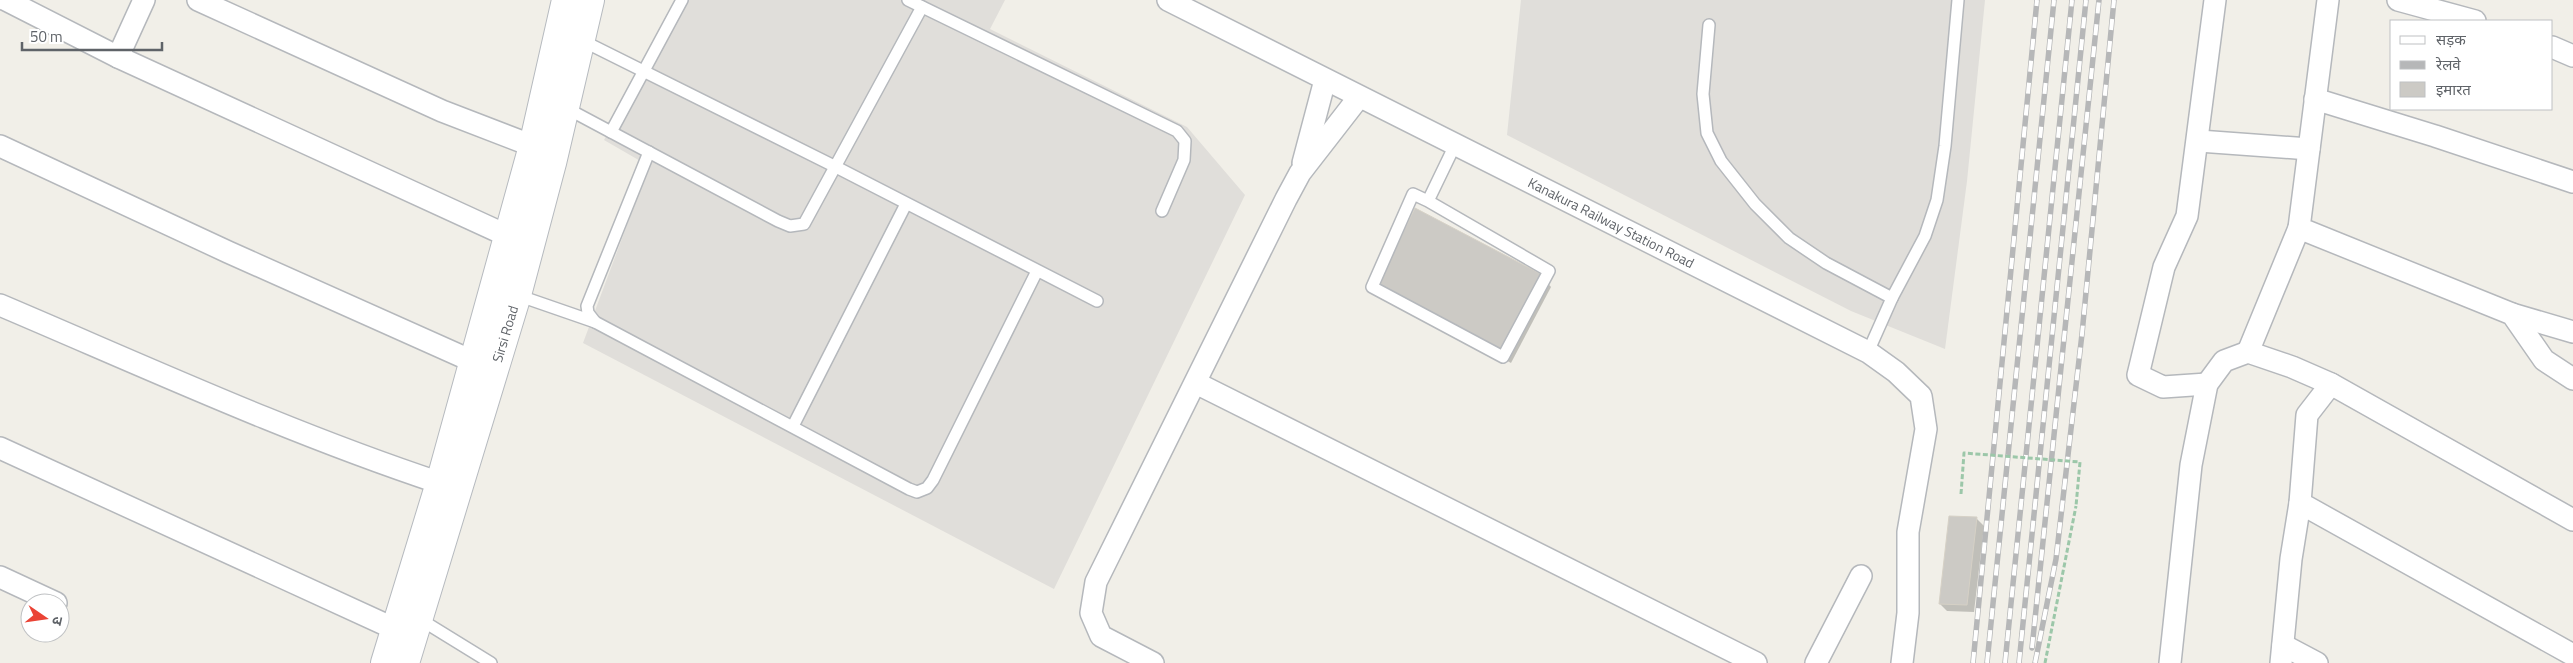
<svg xmlns="http://www.w3.org/2000/svg" width="2573" height="663" font-family="'Titillium Web','Noto Sans Devanagari',sans-serif">
	<rect width="100%" height="100%" fill="#f1efe8"/>
	<!-- industrial -->
	<g fill="#e0deda">
		<path d="M680 0H1005L990 29 1187 127 1245 195 1054 589 583 343 649 166 604 140Z"/>
		<path d="M1521 0H1985L1967 181 1945 349 1851 311 1507 135Z"/>
	</g>
	<!-- shadow -->
	<g fill="#0003">
		<path d="M1541 275 1551 287 1511 363 1389 293Z"/>
		<path d="M1976 518 1984 526 1974 612 1947 611 1940 604Z"/>
	</g>
	<!-- building -->
	<g fill="#cccac5" stroke="#d6d1c6">
		<path d="M1415 208 1541 274 1501 354 1378 284Z"/>
		<path d="M1949 516 1977 517 1967 605 1939 604Z"/>
	</g>
	<g fill="none" stroke-linecap="round" stroke-linejoin="round">
		<!-- lane casing -->
		<g stroke="#b5b8bc" stroke-width="14">
			<g id="lane">
				<path d="M908 0 1177 131 1185 141 1184 160 1162 211"/>
				<path d="M1709 25 1703 94 1707 133 1721 161 1755 204 1789 238 1826 263 1892 298"/>
				<path d="M581 40 836 167 1097 301"/>
				<path d="M566 108 778 221 790 226 804 224 922 7"/>
				<path d="M611 132 682 0"/>
				<path d="M649 152 587 306 588 313 595 322 909 489 917 492 927 488 933 480 1037 271"/>
				<path d="M1428 201 1413 194 1372 287 1503 357 1549 271 1428 201 1455 145"/>
				<path d="M517 295 595 322"/>
				<path d="M1868 352 1892 298 1925 236 1937 200 1945 146 1958 0"/>
				<path d="M793 426 906 204"/>
				<path d="M418 618 491 663"/>
			</g>
		</g>
		<!-- street casing -->
		<g stroke="#b5b8bc" stroke-width="24">
			<g id="street">
				<path d="M6 0 118 57 506 235 523 239"/>
				<path d="M198 0 442 111 533 146"/>
				<path id="s1" d="M1168 0 1868 352 1896 372 1921 396 1926 429 1908 532V613L1902 663"/>
				<path d="M2328 0 2299 228 2512 314 2544 360 2573 379"/>
				<path d="M2398 0 2475 21"/>
				<path d="M2552 47 2573 56"/>
				<path d="M118 57 144 0"/>
				<path d="M2315 99 2435 136 2573 182"/>
				<path d="M2199 141 2309 149"/>
				<path d="M0 146 228 252 472 361"/>
				<path d="M1303 163 1325 80"/>
				<path d="M0 305C146 367 289 433 440 483"/>
				<path d="M2512 314 2573 332"/>
				<path d="M2248 352 2299 228"/>
				<path d="M1196 383 1756 663"/>
				<path d="M2207 384 2163 387 2138 375 2164 267 2187 216 2215 0"/>
				<path d="M2331 384 2307 415 2300 503 2573 655"/>
				<path d="M0 448 395 629"/>
				<path d="M0 577 56 603"/>
				<path d="M2283 645 2317 663"/>
				<path d="M1153 663 1101 636 1091 613 1096 582 1286 199 1300 173 1359 97"/>
				<path d="M1816 663 1861 576"/>
				<path d="M2170 663 2191 465 2207 384 2224 361 2248 352 2292 367 2331 384 2573 520"/>
				<path d="M2281 663 2291 559 2300 503"/>
			</g>
		</g>
		<!-- secondary casing -->
		<g stroke="#b6babf" stroke-width="30">
			<g id="secondary">
				<path d="M385 663 440 483 533 146 566 0"/>
				<path id="s2" d="M405 663 517 295 552 163 590 0"/>
			</g>
		</g>
		<!-- path -->
		<path stroke="#9cc7a9" stroke-width="3" stroke-dasharray="5 2.5" stroke-linecap="butt" d="M2045 663 2076 506"/>
		<!-- lane -->
		<use href="#lane" stroke="#fff" stroke-width="11"/>
		<!-- street -->
		<use href="#street" stroke="#fff" stroke-width="21"/>
		<!-- secondary -->
		<use href="#secondary" stroke="#fff" stroke-width="28"/>
		<!-- rail casing -->
		<g stroke="#b6b7b8" stroke-width="5.5">
			<g id="rail">
				<path d="M2032 648 2099 0"/>
				<path d="M1973 663 2037 0"/>
				<path d="M1987 663 2054 0"/>
				<path d="M2005 663 2072 0"/>
				<path d="M2019 663 2086 0"/>
				<path d="M2035 663 2056 559 2082 334 2114 0"/>
			</g>
		</g>
		<!-- rail -->
		<use href="#rail" stroke="#fff" stroke-width="4" stroke-dasharray="11" stroke-linecap="butt"/>
		<!-- path-bridge -->
		<path stroke="#9cc7a9" stroke-width="3" stroke-dasharray="5 2.5" stroke-linecap="butt" d="M1961 494 1964 453 2080 462 2076 506"/>
	</g>
	<g text-anchor="middle" stroke-width="4" stroke-linejoin="round" paint-order="stroke">
		<!-- street labels -->
		<g font-size="14" fill="#5f6368" stroke="#fff">
			<text dy="5" stroke="none"><textPath href="#s1" startOffset="496">Kanakura Railway Station Road</textPath></text>
			<text dy="5" stroke="none"><textPath href="#s2" startOffset="344">Sirsi Road</textPath></text>
		</g>
	</g>
	<!-- legend -->
	<rect x="2390" y="20" width="162" height="90" fill="#ffffff" stroke="#bfc1c3"/>
	<rect x="2400" y="36" width="25" height="8" fill="#ffffff" stroke="#bfc1c3"/>
	<text x="2436" y="45" font-size="15" fill="#5f6368">सड़क</text>
	<rect x="2400" y="61" width="25" height="8" fill="#b6b7b8" stroke="#bfc1c3"/>
	<text x="2436" y="70" font-size="15" fill="#5f6368">रेलवे</text>
	<rect x="2400" y="82" width="25" height="15" fill="#cccac5" stroke="#bfc1c3"/>
	<text x="2436" y="95" font-size="15" fill="#5f6368">इमारत</text>
	<!-- north arrow -->
	<g transform="translate(45 618) rotate(103)"><circle r="24" fill="#ffffff" stroke="#bfc1c3"/>
	<path d="M0-4L9 19L0 12L-9 19Z" fill="#ea4335"/>
	<text y="-8" font-size="14" font-weight="bold" text-anchor="middle" fill="#5f6368">उ</text>
	</g>
	<!-- scale -->
	<path d="M22 42v8h140v-8" fill="none" stroke="#5f6368" stroke-width="2.5"/>
	<text x="30" y="42" font-size="15" fill="#5f6368" stroke="#ffffff" stroke-width="4" paint-order="stroke">50 m</text>
</svg>
